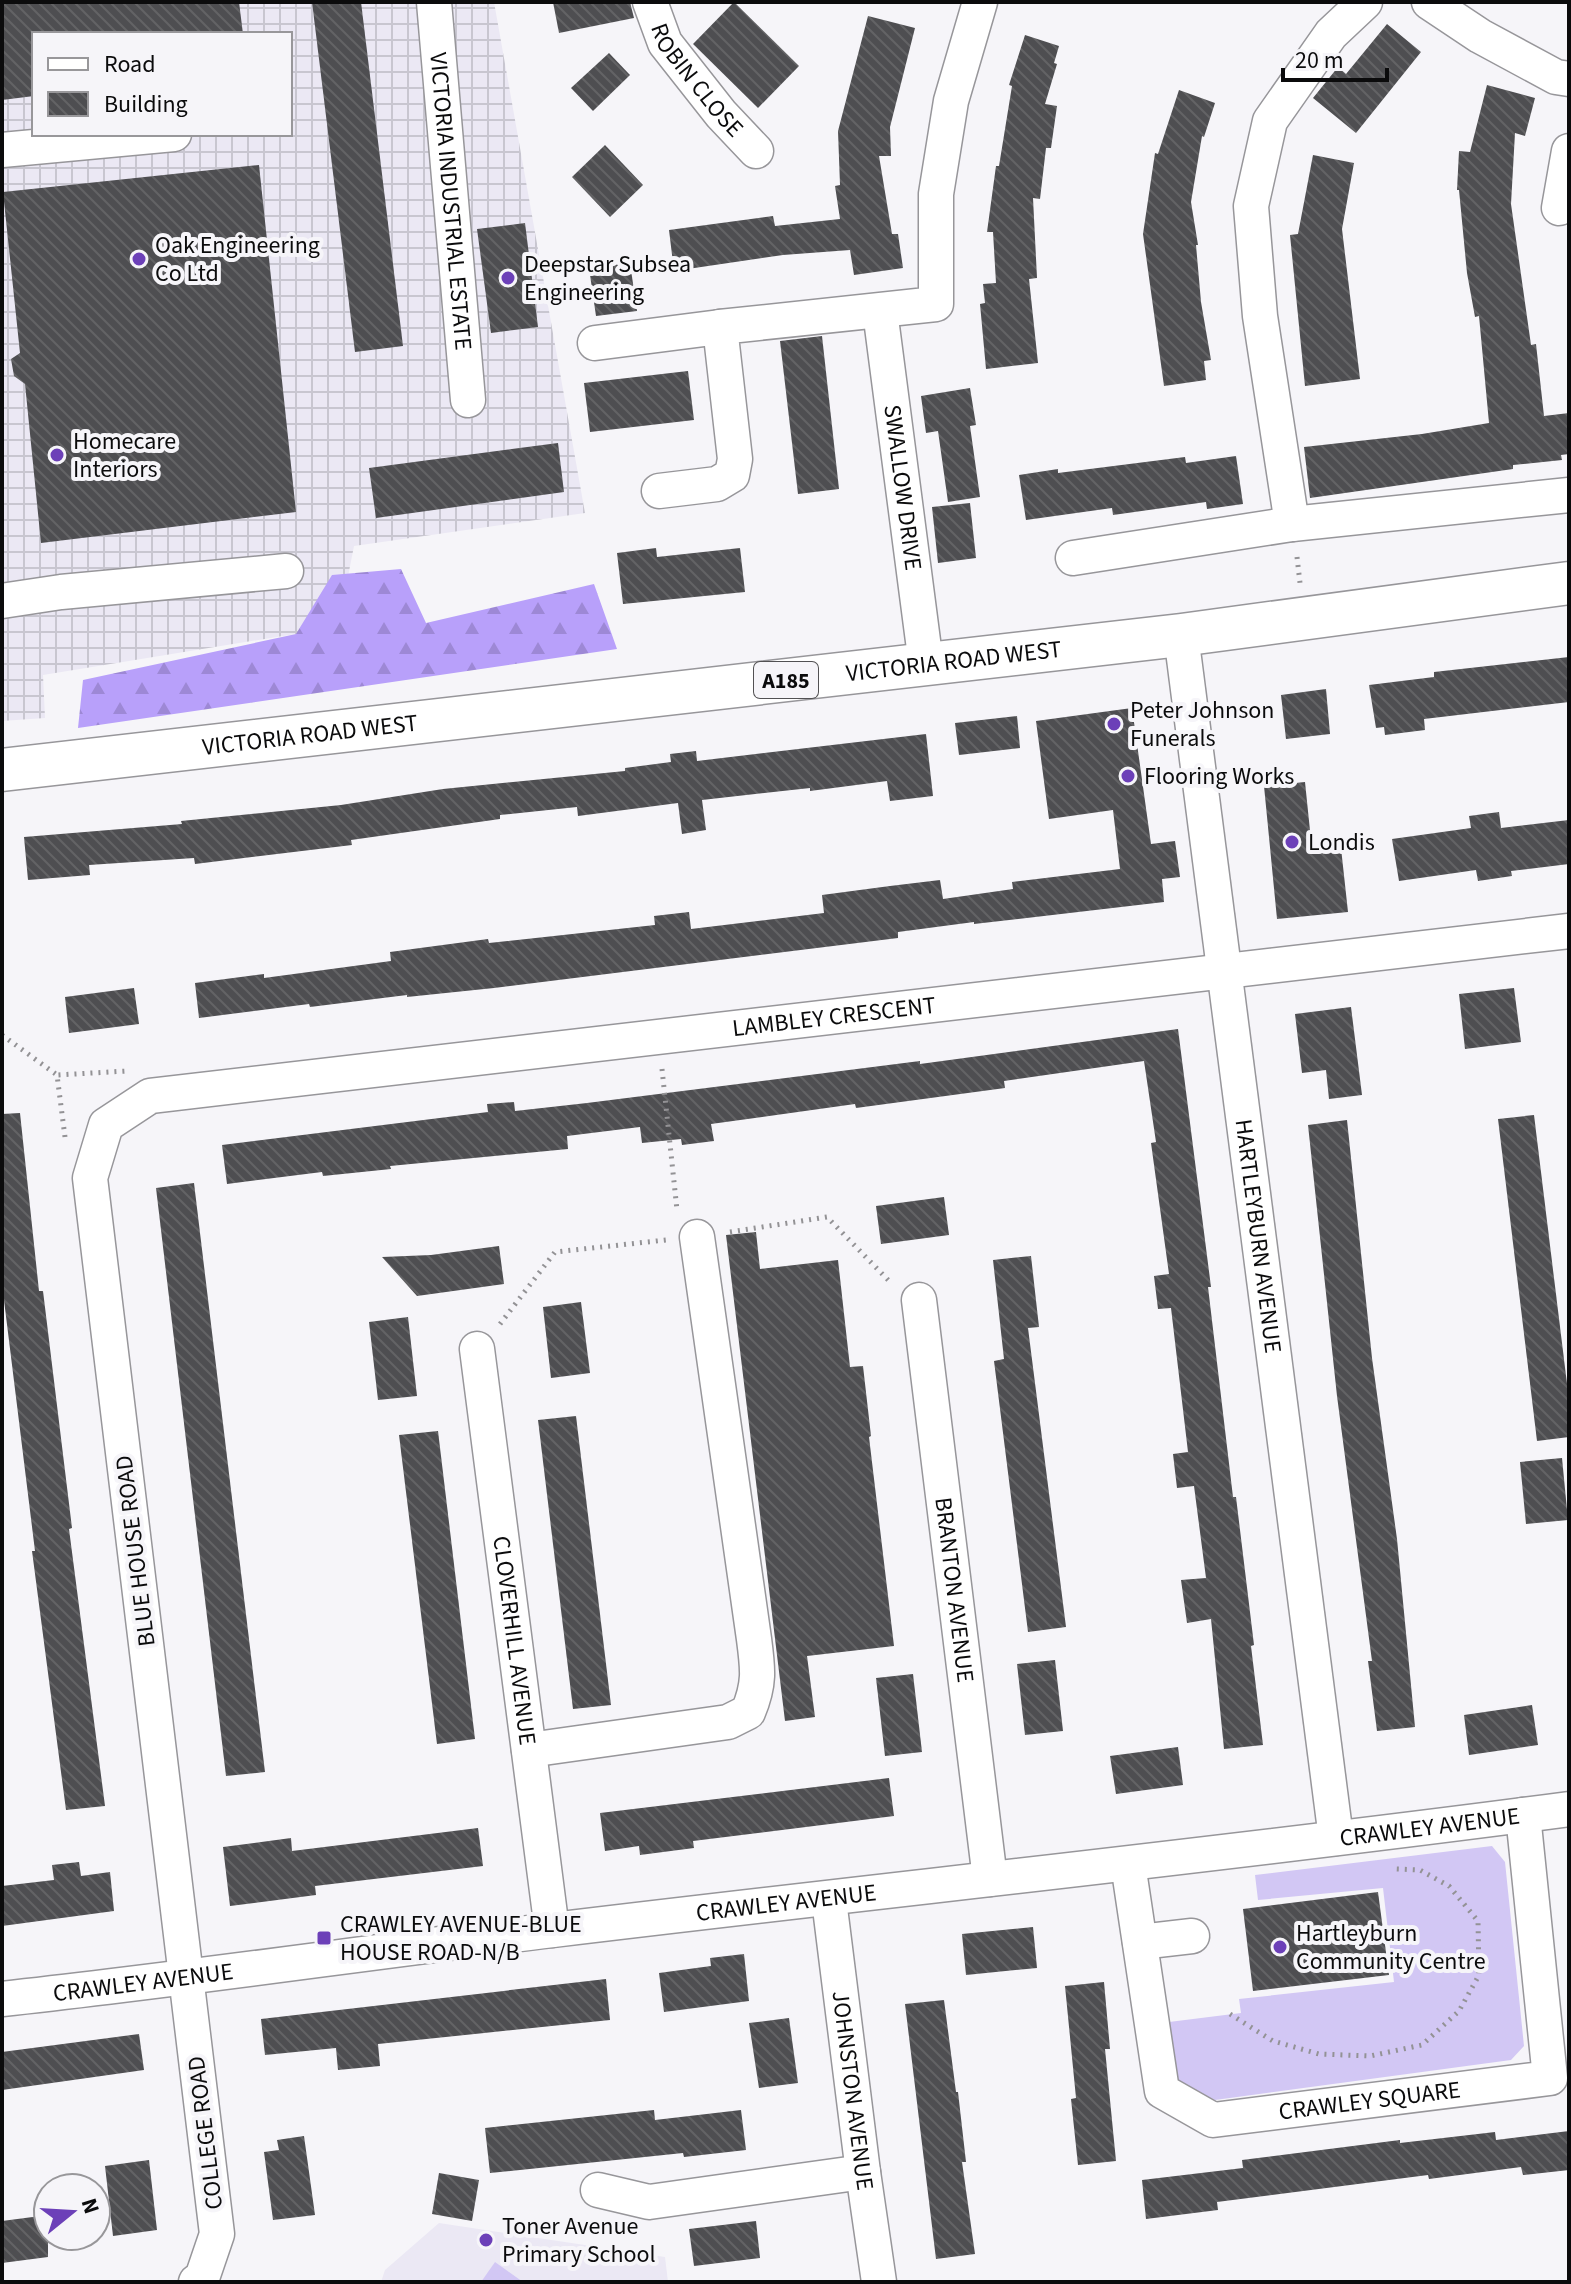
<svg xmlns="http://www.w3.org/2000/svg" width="1571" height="2284" font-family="'Source Sans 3',sans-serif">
	<defs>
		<pattern id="industrial-grid" width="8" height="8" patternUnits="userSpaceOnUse" patternTransform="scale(2)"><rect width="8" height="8" fill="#ebe8f4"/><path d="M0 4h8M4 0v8" fill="none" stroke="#c8c6d0"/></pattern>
		<pattern id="forest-firs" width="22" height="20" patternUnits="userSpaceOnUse" patternTransform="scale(2)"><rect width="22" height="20" fill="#b8a0fa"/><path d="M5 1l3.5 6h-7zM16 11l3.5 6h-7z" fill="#9d88d5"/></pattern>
		<pattern id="building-back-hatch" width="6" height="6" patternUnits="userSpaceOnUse" patternTransform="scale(2)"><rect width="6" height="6" fill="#4e4e51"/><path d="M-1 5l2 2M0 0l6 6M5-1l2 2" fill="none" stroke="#636365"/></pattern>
	</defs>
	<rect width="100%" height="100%" fill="#f6f5f9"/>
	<!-- built -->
	<path fill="#ebe8f4" d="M439 2223 665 2257 668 2282H381L385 2270Z"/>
	<!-- industrial -->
	<path fill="url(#industrial-grid)" fill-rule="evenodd" d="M2 2H494L585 513 354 546 338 627 43 675 45 718 2 721ZM34 34H290V134H34Z"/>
	<!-- grass -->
	<g fill="#d2c7f4">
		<path d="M1492 1846 1505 1862 1524 2046 1511 2060 1215 2100 1178 2083 1169 2022 1241 2013 1239 1999 1394 1982 1383 1888 1258 1900 1255 1875Z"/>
		<path d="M495 2262 523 2282H481Z"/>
	</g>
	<!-- forest -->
	<path fill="url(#forest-firs)" d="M401 569 426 623 594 584 617 649 78 728 83 680 296 634 332 575Z"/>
	<!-- building -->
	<g fill="url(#building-back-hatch)">
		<path d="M2 2H239L243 34H34V96L2 100Z"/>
		<path d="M312 2H361L403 346 355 352Z"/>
		<path d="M553 2H630L634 18 559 33Z"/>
		<path d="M734 2 799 66 758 108 693 44Z"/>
		<path d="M868 16 915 28 890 127 891 156H879L892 234H898L903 268 854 275 850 250 783 255 674 271 669 230 773 216 775 226 840 219 835 186 840 185 838 131Z"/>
		<path d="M1387 24 1421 52 1356 133 1313 98 1338 67 1346 74Z"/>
		<path d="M1025 35 1059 46 1054 63 1057 64 1045 104 1057 106 1051 148H1046L1040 199 1033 198 1037 278 1029 279 1038 363 986 369 980 304 985 303 983 284 996 283 993 232H987L996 166H999L1012 86 1009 85Z"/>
		<path d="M609 53 630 75 593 111 571 88Z"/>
		<path d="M1487 85 1535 98 1525 136 1515 133 1511 204 1531 345 1536 344 1544 416 1569 413V454L1561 455 1562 460 1513 465V469L1310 498 1304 447 1422 434 1489 423 1479 316 1475 317 1467 273 1459 190H1457L1459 151 1470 152Z"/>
		<path d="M1179 90 1215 103 1204 137 1202 136 1191 202 1198 245H1196L1201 302 1211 360 1204 361 1206 380 1164 386 1143 234 1155 153 1158 154Z"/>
		<path d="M605 145 643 185 610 217 572 177Z"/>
		<path d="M1313 155 1354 163 1342 229 1360 379 1305 386 1290 235 1298 234Z"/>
		<path d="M259 165 296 512 41 543 25 384 14 376 11 359 20 353 3 192Z"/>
		<path d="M525 223 538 327 491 333 477 229Z"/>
		<path d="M630 263 637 311 596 316 589 268Z"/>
		<path d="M822 336 839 489 798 494 780 341Z"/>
		<path d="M688 371 694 420 590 432 584 383Z"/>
		<path d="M970 388 976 425 970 426 980 497 948 502 938 431 926 433 921 396Z"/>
		<path d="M558 443 564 492 376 518 369 468Z"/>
		<path d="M1236 456 1243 504 1207 509 1206 502 1113 515 1112 508 1026 520 1019 475 1058 469V473L1185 457 1186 463Z"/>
		<path d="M970 503 976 558 938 563 932 507Z"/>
		<path d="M656 548 657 557 740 548 745 592 623 604 617 553Z"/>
		<path d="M1569 657V702L1424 719 1425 730 1385 735 1384 727 1376 728 1369 685 1434 677V672Z"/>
		<path d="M1326 689 1330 734 1286 739 1281 695Z"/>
		<path d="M1132 708 1151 844 1175 841 1180 877 1162 879 1164 902 974 924V922L898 932V938L494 988 407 997V995L310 1007 309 1004 199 1018 195 983 264 974V978L391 961 390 952 488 939 489 943 655 925 654 916 689 912 691 929 824 913 822 895 890 886 940 880 943 899 1013 889 1012 882 1120 869 1113 810 1049 819 1036 721Z"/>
		<path d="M1017 716 1020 748 959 755 955 723Z"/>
		<path d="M926 734 933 796 890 801 887 781 810 791V788L702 800 706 830 682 834 678 803 578 816 577 807 500 815V819L351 840 352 845 195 864 194 858 89 865 90 875 28 880 24 837 182 824 181 821 341 805 443 789 625 771V768L671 762 670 754 696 751 697 761Z"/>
		<path d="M1305 782 1312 850 1341 848 1348 912 1277 919 1264 786Z"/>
		<path d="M1499 812 1501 828 1569 820V864L1511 871 1512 876 1478 881 1476 870 1399 881 1392 839 1471 828 1469 816Z"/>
		<path d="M134 988 139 1024 69 1033 65 997Z"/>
		<path d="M1514 988 1521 1042 1465 1049 1459 994Z"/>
		<path d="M1351 1007 1362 1095 1329 1099 1326 1070 1302 1073 1295 1014Z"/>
		<path d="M1178 1029 1211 1287H1208L1233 1497H1236L1254 1645 1251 1646 1263 1745 1224 1749 1211 1619 1187 1623 1181 1580 1206 1578 1194 1486 1177 1488 1173 1454 1188 1452 1171 1308 1158 1309 1154 1276 1169 1274 1151 1143 1156 1142 1144 1061 1004 1081 1005 1088 856 1108 855 1104 711 1124 714 1141 682 1145 681 1139 642 1143 640 1127 567 1136 568 1149 390 1166 391 1169 323 1176 322 1172 227 1184 222 1145 488 1112 487 1104 514 1102 515 1111 587 1103 920 1061V1064Z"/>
		<path d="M20 1113 39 1291H43L72 1528 69 1529 105 1806 66 1810 32 1551H35L2 1284V1114Z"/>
		<path d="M1534 1115 1569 1400V1437L1537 1441 1498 1119Z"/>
		<path d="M1347 1120 1372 1358 1397 1539 1415 1727 1377 1731 1368 1661H1372L1337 1396 1308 1125Z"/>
		<path d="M194 1183 265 1772 226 1776 156 1188Z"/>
		<path d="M944 1197 949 1235 881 1244 876 1206Z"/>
		<path d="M756 1232 760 1269 838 1260 850 1367 863 1366 871 1436 869 1437 894 1646 807 1656 815 1717 785 1721 726 1235Z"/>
		<path d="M499 1246 504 1284 417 1296 382 1257 431 1255Z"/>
		<path d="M1031 1256 1039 1327 1028 1328 1066 1627 1028 1632 994 1361 1004 1359 993 1260Z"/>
		<path d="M581 1302 590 1373 551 1378 543 1307Z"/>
		<path d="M408 1317 417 1396 378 1400 369 1322Z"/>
		<path d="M576 1416 611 1705 573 1709 538 1420Z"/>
		<path d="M438 1431 475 1739 437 1744 399 1435Z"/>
		<path d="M1562 1458 1568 1520 1526 1524 1520 1462Z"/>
		<path d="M1055 1660 1063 1731 1025 1735 1017 1664Z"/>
		<path d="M913 1674 922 1752 885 1756 876 1678Z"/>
		<path d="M1532 1705 1538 1745 1469 1755 1464 1715Z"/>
		<path d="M1178 1747 1183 1785 1116 1794 1110 1756Z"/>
		<path d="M889 1778 894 1816 693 1841 694 1848 640 1855 639 1846 605 1851 600 1813Z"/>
		<path d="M478 1828 483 1866 315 1886 316 1895 230 1906 223 1847 291 1838 292 1851Z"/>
		<path d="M79 1862 81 1876 110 1872 114 1911 2 1926V1886L54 1880 52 1865Z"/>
		<path d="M1378 1892 1389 1975 1253 1991 1243 1909Z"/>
		<path d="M1033 1927 1037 1968 966 1975 962 1934Z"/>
		<path d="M744 1954 749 2001 664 2012 659 1973 711 1966 710 1958Z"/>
		<path d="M606 1979 610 2020 378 2044 380 2066 338 2070 336 2048 265 2055 261 2019Z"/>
		<path d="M1104 1982 1110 2049H1105L1116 2161 1078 2165 1071 2099 1076 2098 1065 1986Z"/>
		<path d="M944 2000 956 2092H958L966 2162H962L975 2254 936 2259 905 2004Z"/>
		<path d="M789 2018 798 2083 759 2088 749 2023Z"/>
		<path d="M139 2034 144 2070 2 2090V2052Z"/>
		<path d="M654 2110 655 2120 741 2110 746 2150 684 2157 683 2153 490 2173 485 2128Z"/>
		<path d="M1569 2131V2170L1523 2175 1521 2167 1429 2179 1428 2175 1217 2202 1218 2210 1146 2219 1142 2180 1243 2168 1242 2160 1400 2140V2143L1495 2132 1496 2140Z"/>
		<path d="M304 2136 315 2215 273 2220 264 2152 279 2150 277 2140Z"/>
		<path d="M149 2160 157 2230 113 2236 105 2166Z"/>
		<path d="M439 2173 479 2180 472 2221 432 2214Z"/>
		<path d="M48 2215V2257L2 2263V2221Z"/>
		<path d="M756 2221 760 2258 694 2266 689 2229Z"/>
	</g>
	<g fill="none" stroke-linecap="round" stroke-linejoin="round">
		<!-- minor casing -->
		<g stroke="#97969a" stroke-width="37">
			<g id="minor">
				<path id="s1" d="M434 2 468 400"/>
				<path id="s2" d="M650 2 665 43 721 114 756 151"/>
				<path d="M1429 2 1480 36 1556 77 1569 79"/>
				<path d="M2 150 174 134"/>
				<path d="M1559 208 1569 151"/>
				<path id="s3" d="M880 311 926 664"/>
				<path d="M595 343 720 327"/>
				<path d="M659 491 717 484 732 475 735 459 720 327 936 304V194L951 101 980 2"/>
				<path d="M1292 524 1260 316 1251 206 1270 121 1331 34 1365 2"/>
				<path d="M1073 558 1292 524 1569 495"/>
				<path d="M2 601 61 592 286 571"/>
				<path id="s4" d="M1181 635 1336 1838"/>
				<path id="s5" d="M919 1300 990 1879"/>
				<path id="s6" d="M477 1349 552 1930"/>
				<path d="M529 1750 728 1722 748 1712C760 1684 758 1669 754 1639L697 1237"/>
				<path id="s7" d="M1128 1864 1162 2091 1213 2120 1550 2078 1523 1815"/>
				<path id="s8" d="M829 1900 863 2172 879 2282"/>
				<path d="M1140 1942 1192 1936"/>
				<path id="s9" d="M2 1999C186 1979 369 1952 553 1930 892 1889 1231 1854 1569 1809"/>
				<path d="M598 2190 649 2202 863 2172"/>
				<path id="s10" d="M196 2282 202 2278 217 2234 90 1178 106 1125 150 1096 1569 931"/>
			</g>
		</g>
		<!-- major casing -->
		<g stroke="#97969a" stroke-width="45">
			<g id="major">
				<path id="s11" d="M2 770 1181 635 1569 583"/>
			</g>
		</g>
		<!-- path -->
		<g stroke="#939295" stroke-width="5" stroke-dasharray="2 6" stroke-linecap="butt">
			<path d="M1297 557 1300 583"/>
			<path d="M2 1035 57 1075"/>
			<path d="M662 1069 677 1210"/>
			<path d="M65 1137 57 1075 127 1071"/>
			<path d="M730 1232 827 1217 891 1283"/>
			<path d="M500 1324 555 1252 666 1240"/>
			<path d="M1230 2014 1273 2041 1319 2054 1370 2056 1422 2045 1459 2011 1479 1975 1478 1921 1449 1886 1420 1870 1396 1869"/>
		</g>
		<!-- minor -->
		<use href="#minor" stroke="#fff" stroke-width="34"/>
		<!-- major -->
		<use href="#major" stroke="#fff" stroke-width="42"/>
	</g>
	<!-- markers -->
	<g fill="#6c40b8" stroke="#f6f5f9" stroke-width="3">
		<circle cx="139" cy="259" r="8"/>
		<circle cx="508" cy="278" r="8"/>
		<circle cx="57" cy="455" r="8"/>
		<circle cx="1114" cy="724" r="8"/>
		<circle cx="1128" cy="776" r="8"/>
		<circle cx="1292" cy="842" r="8"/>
		<rect x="316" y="1930" width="16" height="16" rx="4"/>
		<circle cx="1280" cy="1947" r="8"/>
		<circle cx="486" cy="2240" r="8"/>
	</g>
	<g text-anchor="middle" stroke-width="8" stroke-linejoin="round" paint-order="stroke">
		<!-- shield labels -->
		<rect fill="#f6f5f9" stroke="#525153" stroke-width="2" x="754" y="662" width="64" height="36" rx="6"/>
		<g font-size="22" font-weight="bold" fill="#0b0b0c">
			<text x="786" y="688">A185</text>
		</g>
		<!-- street labels -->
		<g font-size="24" fill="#0b0b0c" stroke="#f6f5f9">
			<text dy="8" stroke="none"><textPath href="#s2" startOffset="92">ROBIN CLOSE</textPath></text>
			<text dy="8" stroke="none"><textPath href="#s1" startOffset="200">VICTORIA INDUSTRIAL ESTATE</textPath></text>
			<text dy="8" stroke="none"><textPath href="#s3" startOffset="178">SWALLOW DRIVE</textPath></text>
			<text dy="8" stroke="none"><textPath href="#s11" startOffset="958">VICTORIA ROAD WEST</textPath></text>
			<text dy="8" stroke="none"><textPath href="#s11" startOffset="310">VICTORIA ROAD WEST</textPath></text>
			<text dy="8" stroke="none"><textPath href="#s10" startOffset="1914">LAMBLEY CRESCENT</textPath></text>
			<text dy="8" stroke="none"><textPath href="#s4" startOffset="606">HARTLEYBURN AVENUE</textPath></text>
			<text transform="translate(135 1551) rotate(-97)" y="8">BLUE HOUSE ROAD</text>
			<text dy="8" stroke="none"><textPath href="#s5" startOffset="292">BRANTON AVENUE</textPath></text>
			<text dy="8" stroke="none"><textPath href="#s6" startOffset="294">CLOVERHILL AVENUE</textPath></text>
			<text dy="8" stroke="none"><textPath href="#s9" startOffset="1438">CRAWLEY AVENUE</textPath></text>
			<text dy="8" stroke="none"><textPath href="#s9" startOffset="790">CRAWLEY AVENUE</textPath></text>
			<text dy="8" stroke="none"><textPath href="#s9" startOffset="142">CRAWLEY AVENUE</textPath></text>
			<text dy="8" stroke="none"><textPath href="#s8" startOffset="192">JOHNSTON AVENUE</textPath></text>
			<text dy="8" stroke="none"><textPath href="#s7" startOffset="446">CRAWLEY SQUARE</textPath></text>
			<text transform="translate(205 2133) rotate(-97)" y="8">COLLEGE ROAD</text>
		</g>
		<!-- poi labels -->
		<g font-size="24" fill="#0b0b0c" stroke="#f6f5f9" text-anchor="start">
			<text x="155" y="253">Oak Engineering<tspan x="155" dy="28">Co Ltd</tspan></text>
			<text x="524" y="272">Deepstar Subsea<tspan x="524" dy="28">Engineering</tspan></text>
			<text x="73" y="449">Homecare<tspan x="73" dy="28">Interiors</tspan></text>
			<text x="1130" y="718">Peter Johnson<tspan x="1130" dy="28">Funerals</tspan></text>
			<text x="1144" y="784">Flooring Works</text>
			<text x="1308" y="850">Londis</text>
			<text x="340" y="1932">CRAWLEY AVENUE-BLUE<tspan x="340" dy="28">HOUSE ROAD-N/B</tspan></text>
			<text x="1296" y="1941">Hartleyburn<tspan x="1296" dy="28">Community Centre</tspan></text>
			<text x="502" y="2234">Toner Avenue<tspan x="502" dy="28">Primary School</tspan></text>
		</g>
	</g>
	<!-- border -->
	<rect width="1571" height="2284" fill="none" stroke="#0b0b0c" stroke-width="8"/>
	<!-- legend -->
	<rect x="32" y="32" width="260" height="104" fill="#f6f5f9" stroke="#98979a" stroke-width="2"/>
	<rect x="48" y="58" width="40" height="12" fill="#ffffff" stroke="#98979a" stroke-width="2"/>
	<text x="104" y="72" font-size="24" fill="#0b0b0c">Road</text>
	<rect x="48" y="92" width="40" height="24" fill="url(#building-back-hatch)" stroke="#98979a" stroke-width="2"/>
	<text x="104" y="112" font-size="24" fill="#0b0b0c">Building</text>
	<!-- north arrow -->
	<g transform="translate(72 2212) rotate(72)"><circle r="38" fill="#f6f5f9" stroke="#98979a" stroke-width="2"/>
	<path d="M0-6L14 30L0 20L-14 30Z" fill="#6c40b8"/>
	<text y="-12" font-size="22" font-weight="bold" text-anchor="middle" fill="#0b0b0c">N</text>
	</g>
	<!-- scale -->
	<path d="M1283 68v12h104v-12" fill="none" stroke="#0b0b0c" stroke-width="4"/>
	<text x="1295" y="68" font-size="24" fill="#0b0b0c" stroke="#f6f5f9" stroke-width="6" paint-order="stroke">20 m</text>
</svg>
